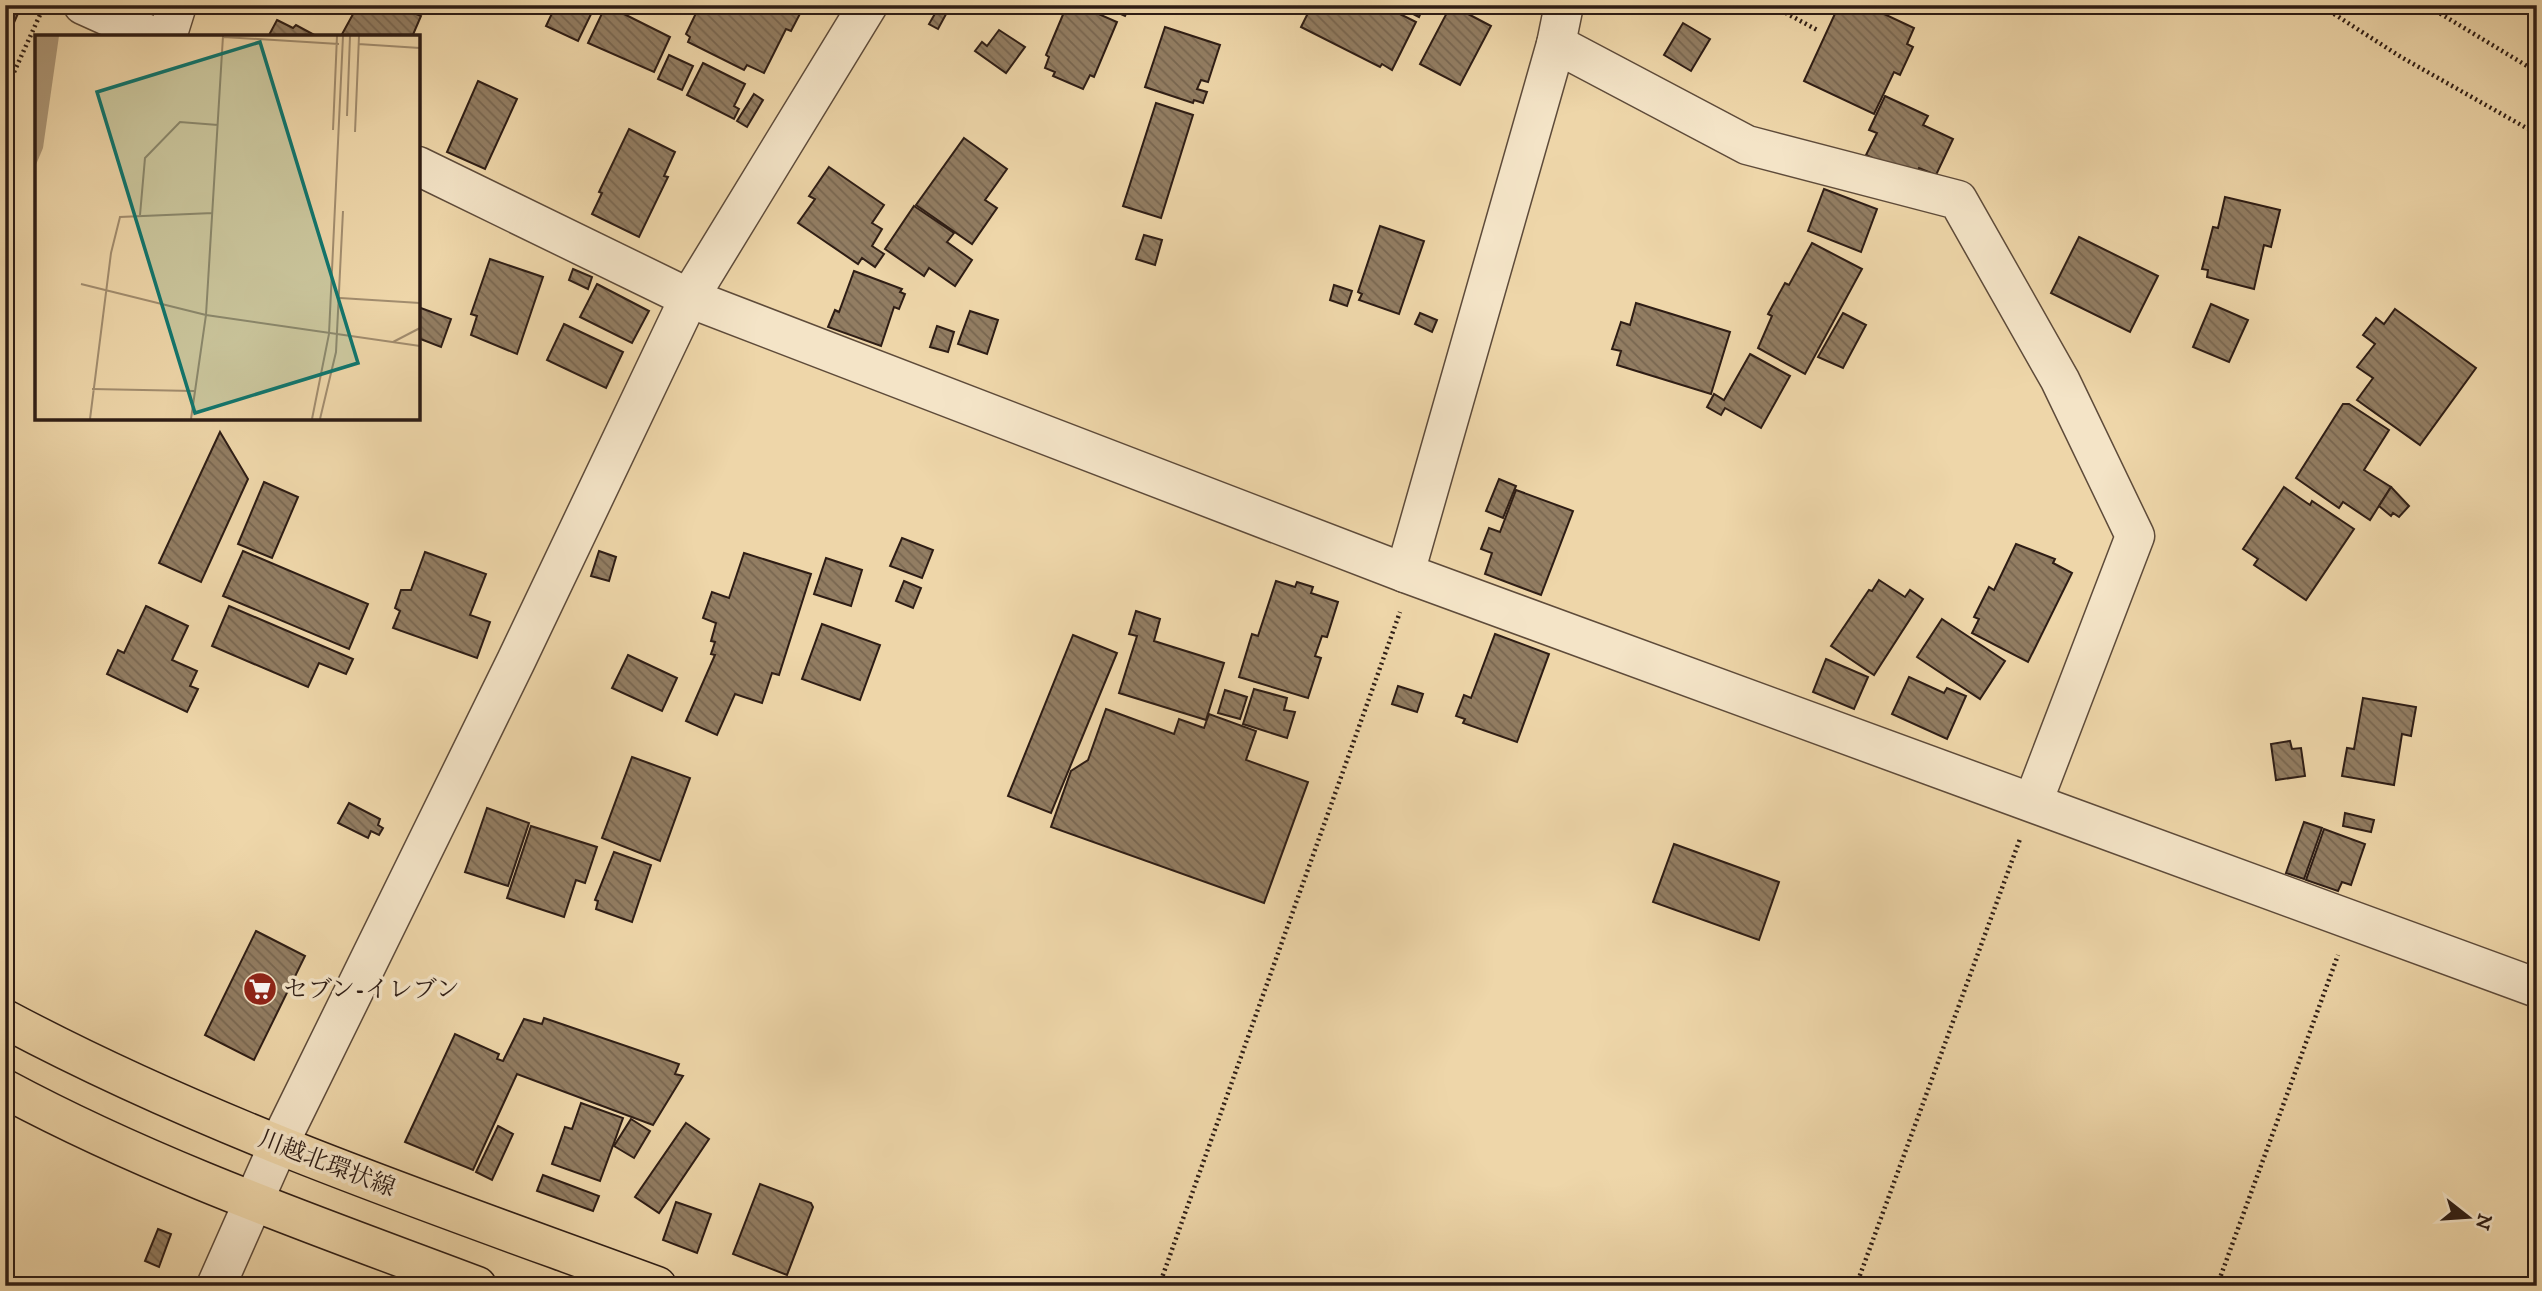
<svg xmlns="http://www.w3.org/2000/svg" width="2542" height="1291" font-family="'IM FELL DW Pica','Noto Serif JP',serif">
	<defs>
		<pattern id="building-back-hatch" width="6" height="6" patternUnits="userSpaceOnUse" patternTransform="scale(1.75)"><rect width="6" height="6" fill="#927d62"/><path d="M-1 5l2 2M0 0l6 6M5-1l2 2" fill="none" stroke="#786650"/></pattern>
	</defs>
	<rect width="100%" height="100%" fill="#eed6a9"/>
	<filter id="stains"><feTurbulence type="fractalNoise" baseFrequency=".00286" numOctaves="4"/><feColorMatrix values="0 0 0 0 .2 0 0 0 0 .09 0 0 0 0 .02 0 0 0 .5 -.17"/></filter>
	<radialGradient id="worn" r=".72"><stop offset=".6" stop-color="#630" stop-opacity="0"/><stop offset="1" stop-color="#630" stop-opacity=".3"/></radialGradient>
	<!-- building -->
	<g fill="url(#building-back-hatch)" stroke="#2e1d15" stroke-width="2">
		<path d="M5 5 20 9 5 43Z"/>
		<path d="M358 5H414L411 12 421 16 412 37 341 36Z"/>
		<path d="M556 5H587L594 8 578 41 546 26Z"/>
		<path d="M606 5 670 37 654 72 588 43Z"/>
		<path d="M705 5H797L803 8 791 31 786 29 764 73 747 65 744 70 688 42 690 37 686 34 697 11 701 13Z"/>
		<path d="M940 5H951L938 29 929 24Z"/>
		<path d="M1067 5H1078L1117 22 1094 77 1090 75 1083 89 1053 76 1055 72 1045 68 1049 57 1046 55Z"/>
		<path d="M1087 5H1130L1125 16 1103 6 1100 11Z"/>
		<path d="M1312 5H1382L1416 22 1392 70 1382 64 1380 67 1301 27Z"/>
		<path d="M1396 5H1424L1419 17Z"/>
		<path d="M1451 5 1491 26 1460 85 1420 64Z"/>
		<path d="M1839 5H1865L1914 28 1907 44 1913 47 1900 75 1894 72 1874 114 1804 81Z"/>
		<path d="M277 20 293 28 296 25 318 37H268Z"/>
		<path d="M1683 23 1710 39 1691 71 1664 55Z"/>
		<path d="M1165 27 1220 45 1208 82 1201 80 1197 89 1207 92 1203 103 1194 100 1193 103 1145 87Z"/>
		<path d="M999 30 1025 47 1006 73 975 51 982 42 987 46Z"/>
		<path d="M669 55 693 66 682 90 658 79Z"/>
		<path d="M703 63 745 84 734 106 739 109 734 119 687 95Z"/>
		<path d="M478 81 517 99 485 169 447 152Z"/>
		<path d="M754 94 763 100 747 127 737 121Z"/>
		<path d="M1885 96 1928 116 1923 125 1953 139 1936 175 1919 168 1917 174 1900 171 1866 155 1877 133 1869 130Z"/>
		<path d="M1156 103 1193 115 1161 218 1123 206Z"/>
		<path d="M629 129 675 152 664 176 668 177 639 237 592 214 602 193 599 192Z"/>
		<path d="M964 138 1007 169 985 200 997 208 972 244 916 205Z"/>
		<path d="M829 167 884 205 872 223 882 229 872 246 884 254 875 267 862 258 858 264 798 223 815 199 809 196Z"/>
		<path d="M1824 189 1877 209 1861 252 1808 231Z"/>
		<path d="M2225 197 2280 210 2271 247 2264 245 2254 289 2207 277 2208 270 2202 269 2213 227 2218 228Z"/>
		<path d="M914 206 954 233 947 242 972 260 955 286 929 268 924 276 885 249Z"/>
		<path d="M1380 226 1424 241 1399 314 1359 300 1362 294 1358 292Z"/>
		<path d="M1144 235 1162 240 1155 265 1136 259Z"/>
		<path d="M2079 237 2158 276 2130 332 2051 293Z"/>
		<path d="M1812 243 1862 269 1805 374 1758 348 1772 316 1768 314 1785 283 1789 285Z"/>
		<path d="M490 259 543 277 517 354 471 335 477 316 471 314Z"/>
		<path d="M573 269 592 277 588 289 569 280Z"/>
		<path d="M854 271 902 289 900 292 905 294 899 309 894 307 881 346 828 327 835 310 839 312Z"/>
		<path d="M597 284 649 311 632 343 580 317Z"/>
		<path d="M1334 285 1352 291 1347 306 1330 300Z"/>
		<path d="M1636 303 1730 332 1711 394 1617 365 1621 351 1612 349 1621 322 1630 325Z"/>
		<path d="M2211 304 2248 320 2229 362 2193 347Z"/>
		<path d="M418 307 451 319 441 347 418 338Z"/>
		<path d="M2395 309 2476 368 2420 445 2357 400 2373 378 2357 367 2375 344 2363 335 2376 318 2384 324Z"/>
		<path d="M970 311 998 320 987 354 958 344Z"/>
		<path d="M1420 313 1437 320 1432 332 1415 324Z"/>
		<path d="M1843 313 1866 325 1843 368 1818 357Z"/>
		<path d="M564 324 623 352 606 388 547 360Z"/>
		<path d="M937 326 954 332 948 352 930 347Z"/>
		<path d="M1750 354 1790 376 1761 428 1725 408 1721 415 1707 407 1714 394 1724 400Z"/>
		<path d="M2343 404H2349L2389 430 2364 470 2391 487 2370 520 2343 502 2339 508 2296 478Z"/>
		<path d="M220 432 248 479 201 582 159 563Z"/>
		<path d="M1499 479 1516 486 1503 518 1486 511Z"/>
		<path d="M264 482 298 497 272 558 238 544Z"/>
		<path d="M2284 487 2310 505 2312 501 2354 529 2306 600 2254 565 2258 559 2243 549Z"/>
		<path d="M2391 487 2409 506 2399 517 2393 513 2391 516 2379 506Z"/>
		<path d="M1516 490 1573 511 1541 595 1485 574 1492 553 1481 549 1489 528 1500 532Z"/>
		<path d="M902 538 933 550 922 578 890 566Z"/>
		<path d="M2016 544 2055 559 2053 563 2072 573 2028 662 1972 633 1979 619 1974 617 1989 587 1994 590Z"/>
		<path d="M243 551 368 604 349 649 223 596Z"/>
		<path d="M599 551 616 557 609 581 591 576Z"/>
		<path d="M425 552 486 574 470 615 490 622 477 658 393 628 400 611 395 608 401 590H411Z"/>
		<path d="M744 553 811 574 779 675 772 673 762 703 735 694 717 735 686 721 715 655 711 654 715 642 711 641 716 623 703 618 712 592 729 598Z"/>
		<path d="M826 558 862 570 851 606 814 594Z"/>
		<path d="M1879 580 1905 597 1910 590 1923 599 1874 675 1831 646 1869 590 1872 591Z"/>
		<path d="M904 581 921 588 913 608 896 601Z"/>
		<path d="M1276 581 1295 587 1297 582 1313 587 1311 593 1338 602 1327 637 1322 636 1315 656 1321 658 1308 698 1239 677 1252 634 1258 636Z"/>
		<path d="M146 606 188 626 172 660 197 671 190 686 198 689 187 712 107 674 118 650 124 653Z"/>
		<path d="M229 606 353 659 346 674 319 663 308 687 212 646Z"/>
		<path d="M1136 611 1160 619 1154 641 1224 663 1206 720 1119 693 1137 636 1129 634Z"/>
		<path d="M1942 619 2005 661 1980 699 1917 657Z"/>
		<path d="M822 624 880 645 860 700 802 679Z"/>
		<path d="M1495 634 1549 654 1517 742 1463 723 1465 719 1456 716 1464 695 1471 698Z"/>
		<path d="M1073 635 1117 653 1051 813 1008 796Z"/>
		<path d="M628 655 677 678 662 711 612 688Z"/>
		<path d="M1826 659 1868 677 1854 709 1813 692Z"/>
		<path d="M1909 677 1944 693 1947 688 1966 696 1947 739 1892 714Z"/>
		<path d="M1398 686 1423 694 1417 712 1392 704Z"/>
		<path d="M1254 689 1287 698 1284 710 1295 712 1287 738 1243 724Z"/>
		<path d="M1225 690 1247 697 1240 719 1218 713Z"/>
		<path d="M2363 698 2416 707 2411 736 2402 734 2394 785 2342 776 2347 748 2354 749Z"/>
		<path d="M1106 709 1174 734 1179 719 1204 728 1209 714 1256 731 1246 760 1308 782 1264 903 1051 827 1071 771 1088 760Z"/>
		<path d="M2290 741 2292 749 2301 748 2305 776 2276 780 2271 744Z"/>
		<path d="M632 757 690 778 660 861 602 838Z"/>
		<path d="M349 803 380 819 378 825 383 828 379 835 371 831 368 838 338 823Z"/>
		<path d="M487 808 529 823 508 886 465 872Z"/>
		<path d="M2345 813 2374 820 2371 832 2343 826Z"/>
		<path d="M2304 822 2322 828 2304 879 2286 873Z"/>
		<path d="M531 826 597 847 585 883 576 880 564 917 507 898Z"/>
		<path d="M2324 829 2365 844 2351 885 2342 882 2338 891 2306 880Z"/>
		<path d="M1674 844 1779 882 1759 940 1653 902Z"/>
		<path d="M614 852 651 865 632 922 596 909 598 901 595 900Z"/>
		<path d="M256 931 305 956 254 1060 205 1035Z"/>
		<path d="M544 1018 679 1064 675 1074 683 1076 653 1125 517 1074 473 1170 405 1142 455 1034 499 1054 497 1059 503 1061 524 1019 542 1024Z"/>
		<path d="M581 1103 623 1118 600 1181 552 1164 565 1127 572 1129Z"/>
		<path d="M631 1119 650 1131 634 1158 614 1146Z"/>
		<path d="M686 1123 709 1139 659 1213 635 1197Z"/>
		<path d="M498 1126 513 1134 492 1180 476 1172Z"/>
		<path d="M543 1175 599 1196 593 1211 537 1191Z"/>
		<path d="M760 1184 811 1203 813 1207 787 1275 733 1254Z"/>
		<path d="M676 1202 711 1214 697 1253 663 1240Z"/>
		<path d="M158 1229 171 1234 159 1267 145 1261Z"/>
	</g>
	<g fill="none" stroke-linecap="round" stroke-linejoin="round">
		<!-- minor casing -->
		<g stroke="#5e4b3a" stroke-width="41">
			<g id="minor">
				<path d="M83 5 154 37"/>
				<path d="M167 37 177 5"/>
				<path d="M1556 44 1747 145 1958 200 2060 380 2135 536 2033 802"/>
				<path d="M418 166 689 298 1405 573 2537 988"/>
				<path d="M1405 573 1556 44 1564 5"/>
				<path d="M216 1286 278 1146 516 661 689 298 868 5"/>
			</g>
		</g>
		<!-- major casing -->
		<g stroke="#2e1d15" stroke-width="41">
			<g id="major">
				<path d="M5 1019C213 1130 437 1205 657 1286"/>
				<path d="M5 1089C156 1170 318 1226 477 1286"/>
			</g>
		</g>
		<!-- path -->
		<g stroke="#2e1d15" stroke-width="4.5" stroke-dasharray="2 3.5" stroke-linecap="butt">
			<path d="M1771 5 1819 31"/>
			<path d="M2320 5 2401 57 2537 134"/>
			<path d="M2426 5 2537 72"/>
			<path d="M5 92 44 6"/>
			<path d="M1159 1286 1400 612"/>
			<path d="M1856 1286 2020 839"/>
			<path d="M2217 1286 2338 955"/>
		</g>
		<!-- minor -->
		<use href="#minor" stroke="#f4e4c7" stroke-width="38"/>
		<!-- major -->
		<use href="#major" stroke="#eed6a9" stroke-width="38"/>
	</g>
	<!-- icons -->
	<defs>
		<g id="supermarket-disc" transform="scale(1.75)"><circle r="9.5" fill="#8f2418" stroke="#f4e4c7"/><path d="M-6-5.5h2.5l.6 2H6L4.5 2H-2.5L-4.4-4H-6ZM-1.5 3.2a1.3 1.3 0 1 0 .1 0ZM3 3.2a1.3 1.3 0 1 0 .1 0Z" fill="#fff"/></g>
	</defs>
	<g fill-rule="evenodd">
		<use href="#supermarket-disc" x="260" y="989"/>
	</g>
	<g text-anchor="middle" stroke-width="7" stroke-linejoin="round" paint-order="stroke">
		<!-- poi labels -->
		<g font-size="24" fill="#2e1d15" stroke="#f4e4c7" text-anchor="start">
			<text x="284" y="997">セブン-イレブン</text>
		</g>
		<!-- street labels -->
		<g font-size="24" fill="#2e1d15" stroke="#f4e4c7">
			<text transform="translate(327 1163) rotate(21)" y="8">川越北環状線</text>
		</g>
	</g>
	<!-- overview -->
	<g transform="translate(35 35)">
		<rect width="385" height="385" fill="#eed6a9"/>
		<path d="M1 1H24L8 113 0 132Z" fill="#ad9777"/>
		<path fill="none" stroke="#a18c6e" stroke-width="2" d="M188 2 304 9M323 9 385 13M312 81 315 1M298 95 302 1M320 97 324 1M105 180 110 123 145 87 183 90M46 249 171 280 385 311M305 263 385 268M358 307 385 293M57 354 159 356M55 384 76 218 85 182 178 178M156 384 171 280 188 1M277 384 294 299 308 1M285 384 301 317 308 176"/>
		<path fill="#0f766e" fill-opacity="0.15" stroke="#0f766e" stroke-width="3.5" d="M225 7 323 328 160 378 62 57Z"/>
		<rect width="385" height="385" fill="none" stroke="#2e1d15" stroke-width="3.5"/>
	</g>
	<!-- margin -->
	<rect width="2542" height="1291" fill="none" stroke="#eed6a9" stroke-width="28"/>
	<rect x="7" y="7" width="2528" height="1277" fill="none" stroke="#2e1d15" stroke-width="3.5"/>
	<rect x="14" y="14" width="2514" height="1263" fill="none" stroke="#2e1d15" stroke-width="2"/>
	<!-- north arrow -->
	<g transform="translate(2468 1217) rotate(107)" stroke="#f4e4c7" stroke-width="5" paint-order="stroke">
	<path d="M0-5L12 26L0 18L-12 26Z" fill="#2e1d15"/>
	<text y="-10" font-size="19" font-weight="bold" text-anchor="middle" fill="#2e1d15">N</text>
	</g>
	<rect width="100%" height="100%" filter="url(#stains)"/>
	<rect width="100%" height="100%" fill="url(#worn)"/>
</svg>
